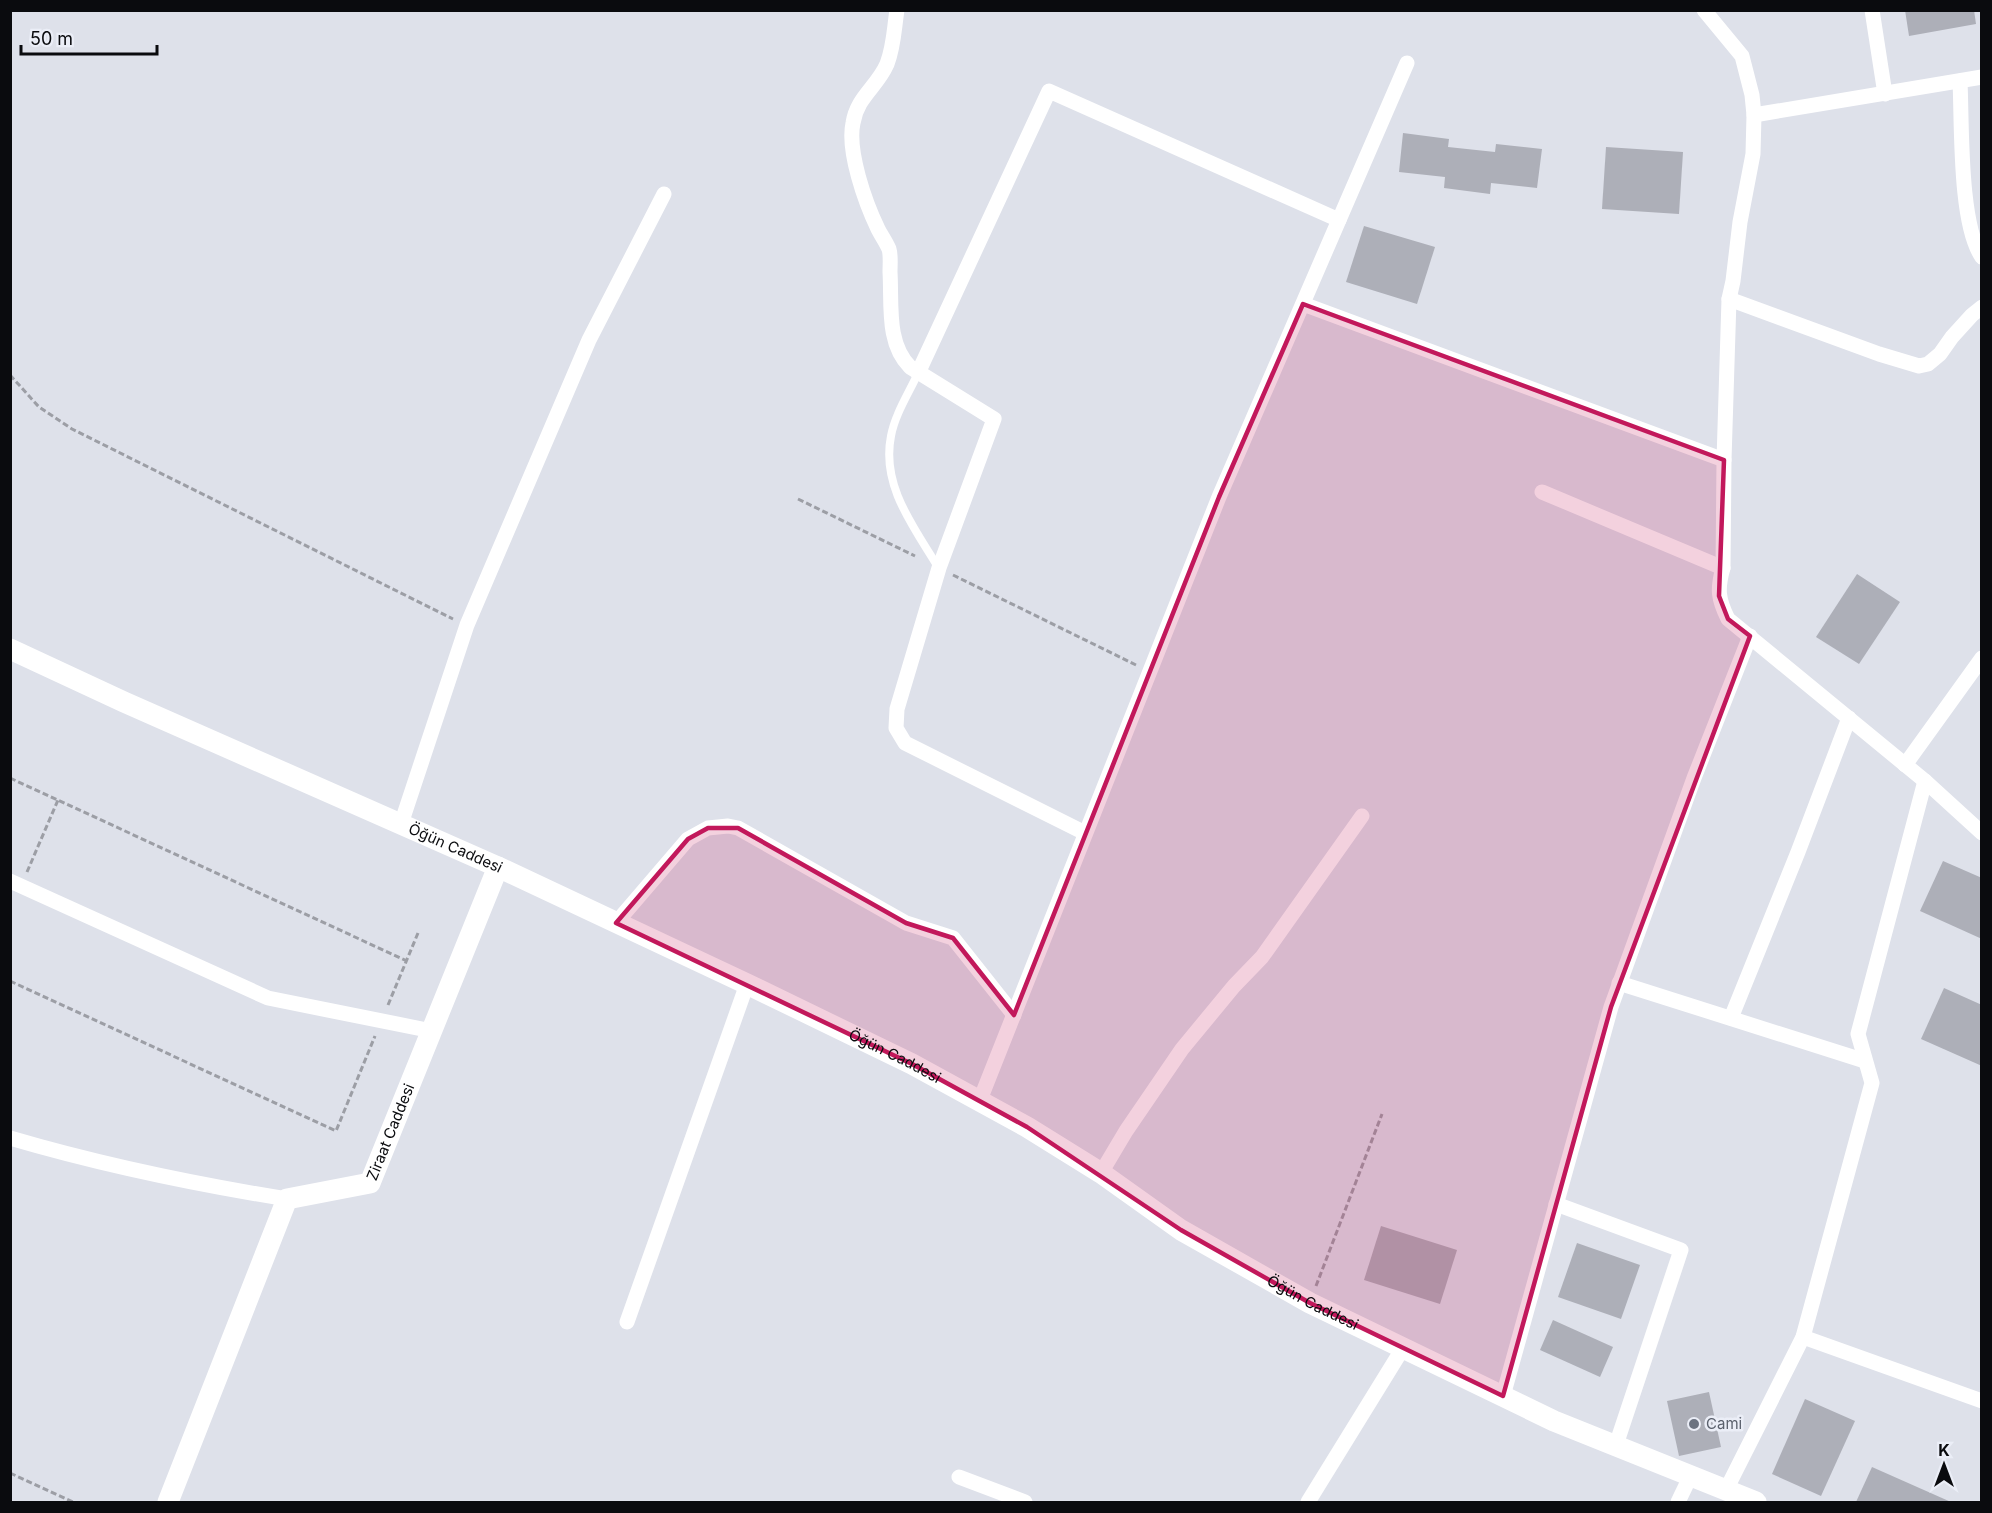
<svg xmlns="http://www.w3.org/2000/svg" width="1992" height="1513" font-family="Inter,sans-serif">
	<rect width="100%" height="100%" fill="#dee1ea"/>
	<!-- building -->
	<g fill="#adafb8">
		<path d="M1905 10H1974L1976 24 1909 36Z"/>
		<path d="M1403 133 1449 139 1448 147 1495 152 1496 144 1542 149 1537 188 1491 183 1490 194 1444 188 1445 177 1399 172Z"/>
		<path d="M1606 147 1683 152 1679 214 1602 209Z"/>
		<path d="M1364 226 1435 247 1417 304 1346 282Z"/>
		<path d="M1857 574 1900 602 1859 664 1816 637Z"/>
		<path d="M1943 861 1982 878V939L1920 911Z"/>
		<path d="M1944 988 1982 1005V1066L1921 1039Z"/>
		<path d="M1381 1226 1457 1250 1440 1304 1364 1280Z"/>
		<path d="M1577 1243 1640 1265 1621 1319 1558 1297Z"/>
		<path d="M1553 1320 1613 1347 1600 1377 1540 1350Z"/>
		<path d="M1709 1392 1721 1447 1679 1456 1667 1401Z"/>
		<path d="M1805 1399 1855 1421 1821 1496 1772 1474Z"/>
		<path d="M1872 1467 1951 1502H1856Z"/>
	</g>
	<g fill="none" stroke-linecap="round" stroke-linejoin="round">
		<!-- path -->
		<g stroke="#9c9ea5" stroke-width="3" stroke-dasharray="6 3" stroke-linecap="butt">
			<path d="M10 375 39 407 72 429 453 619"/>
			<path d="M798 499 915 556"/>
			<path d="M953 575 1136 665"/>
			<path d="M10 778 407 961"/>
			<path d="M27 872 58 800"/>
			<path d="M10 981 336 1131 375 1036"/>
			<path d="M388 1005 418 933"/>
			<path d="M1316 1286 1382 1114"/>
			<path d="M10 1473 73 1502"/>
		</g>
		<!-- lane -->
		<path stroke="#fff" stroke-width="8" d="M918 373C909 393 895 414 891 436 881 486 914 527 938 567"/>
		<!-- street -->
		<g stroke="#fff" stroke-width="15">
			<path d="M897 10C894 29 894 46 887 64 877 87 857 97 853 123 847 151 865 202 878 229 881 235 886 242 889 249 891 255 890 265 890 272 892 304 886 343 910 367L994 419 939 568 897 709 896 728 905 743 1085 833"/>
			<path d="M1704 10 1742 56 1752 95 1754 115 1753 154 1740 222 1733 281 1729 299 1724 460 1723 568C1717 589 1718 599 1728 619L1925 781 1982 833"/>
			<path d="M1872 10 1885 94"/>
			<path d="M1960 81C1962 122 1959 225 1982 257"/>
			<path d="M1754 115 1982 77"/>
			<path d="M1729 299 1879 354 1919 366 1928 364 1940 354 1952 337 1972 315 1982 307"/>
			<path d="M1303 304 1724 460"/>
			<path d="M918 373 1049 91 1339 220"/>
			<path d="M1542 492 1723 568"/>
			<path d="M1905 765 1982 658"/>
			<path d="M401 824 467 625 589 340 664 194"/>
			<path d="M10 881 268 998 432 1031"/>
			<path d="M616 923 688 839 708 828 728 826 738 828 906 923 953 938 1014 1015"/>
			<path d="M1619 983 1865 1061"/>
			<path d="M1731 1018 1798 852 1849 718"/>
			<path d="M980 1100 1219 497 1407 63"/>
			<path d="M10 1138C102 1165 194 1184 287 1199"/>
			<path d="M1101 1173 1126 1131 1182 1049 1234 986 1262 957 1362 816"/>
			<path d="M1556 1204 1681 1250 1616 1445"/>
			<path d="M627 1322 747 984"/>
			<path d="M1803 1337 1982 1401"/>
			<path d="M1503 1396 1611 1007 1694 778 1750 636"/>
			<path d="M959 1477 1025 1502"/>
			<path d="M1726 1490 1803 1337 1872 1083 1858 1034 1925 781"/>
			<path d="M1308 1502 1403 1348"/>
			<path d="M1678 1502 1691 1475"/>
		</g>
		<!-- secondary -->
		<g stroke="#fff" stroke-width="21">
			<path id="s1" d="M10 649 124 702 498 867 747 984 912 1064 1027 1127 1101 1173 1181 1230 1310 1303 1554 1421 1756 1502"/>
			<path id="s2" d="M168 1502 287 1199 370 1183 498 867"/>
		</g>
	</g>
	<!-- marked area -->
	<path fill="#c2185b" fill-opacity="0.2" stroke="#c2185b" stroke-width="4.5" stroke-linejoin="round" d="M1303 304 1724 460 1719 596 1728 619 1750 636 1611 1007 1503 1396 1310 1303 1181 1230 1027 1127 912 1064 616 923 688 839 708 828H738L906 923 953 938 1014 1015 1219 497Z"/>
	<!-- markers -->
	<circle fill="#6b7280" stroke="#ebeef7" stroke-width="2" cx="1694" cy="1424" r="6"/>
	<g text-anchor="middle" stroke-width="5" stroke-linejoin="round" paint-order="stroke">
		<!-- street labels -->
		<g font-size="15" fill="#0a0b0e" stroke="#ebeef7">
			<text dy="5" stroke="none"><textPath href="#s1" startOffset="488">Öğün Caddesi</textPath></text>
			<text dy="5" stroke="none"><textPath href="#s1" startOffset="974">Öğün Caddesi</textPath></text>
			<text dy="5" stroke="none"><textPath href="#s2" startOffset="465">Ziraat Caddesi</textPath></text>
			<text dy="5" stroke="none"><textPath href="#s1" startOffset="1460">Öğün Caddesi</textPath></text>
		</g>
		<!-- worship labels -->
		<g font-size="15" fill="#5b616d" stroke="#ebeef7" text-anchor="start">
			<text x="1706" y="1429">Cami</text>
		</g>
	</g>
	<!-- border -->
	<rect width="1992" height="1513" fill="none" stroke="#0a0b0e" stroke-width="24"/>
	<!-- north arrow -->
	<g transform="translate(1944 1465)" stroke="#ebeef7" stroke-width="4.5" paint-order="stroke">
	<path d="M0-4.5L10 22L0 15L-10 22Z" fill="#0a0b0e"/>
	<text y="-9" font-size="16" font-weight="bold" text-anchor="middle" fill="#0a0b0e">K</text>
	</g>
	<!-- scale -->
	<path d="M21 45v9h136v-9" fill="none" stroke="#0a0b0e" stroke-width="3"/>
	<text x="30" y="45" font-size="18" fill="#0a0b0e" stroke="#ebeef7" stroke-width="4.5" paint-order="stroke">50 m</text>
</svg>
